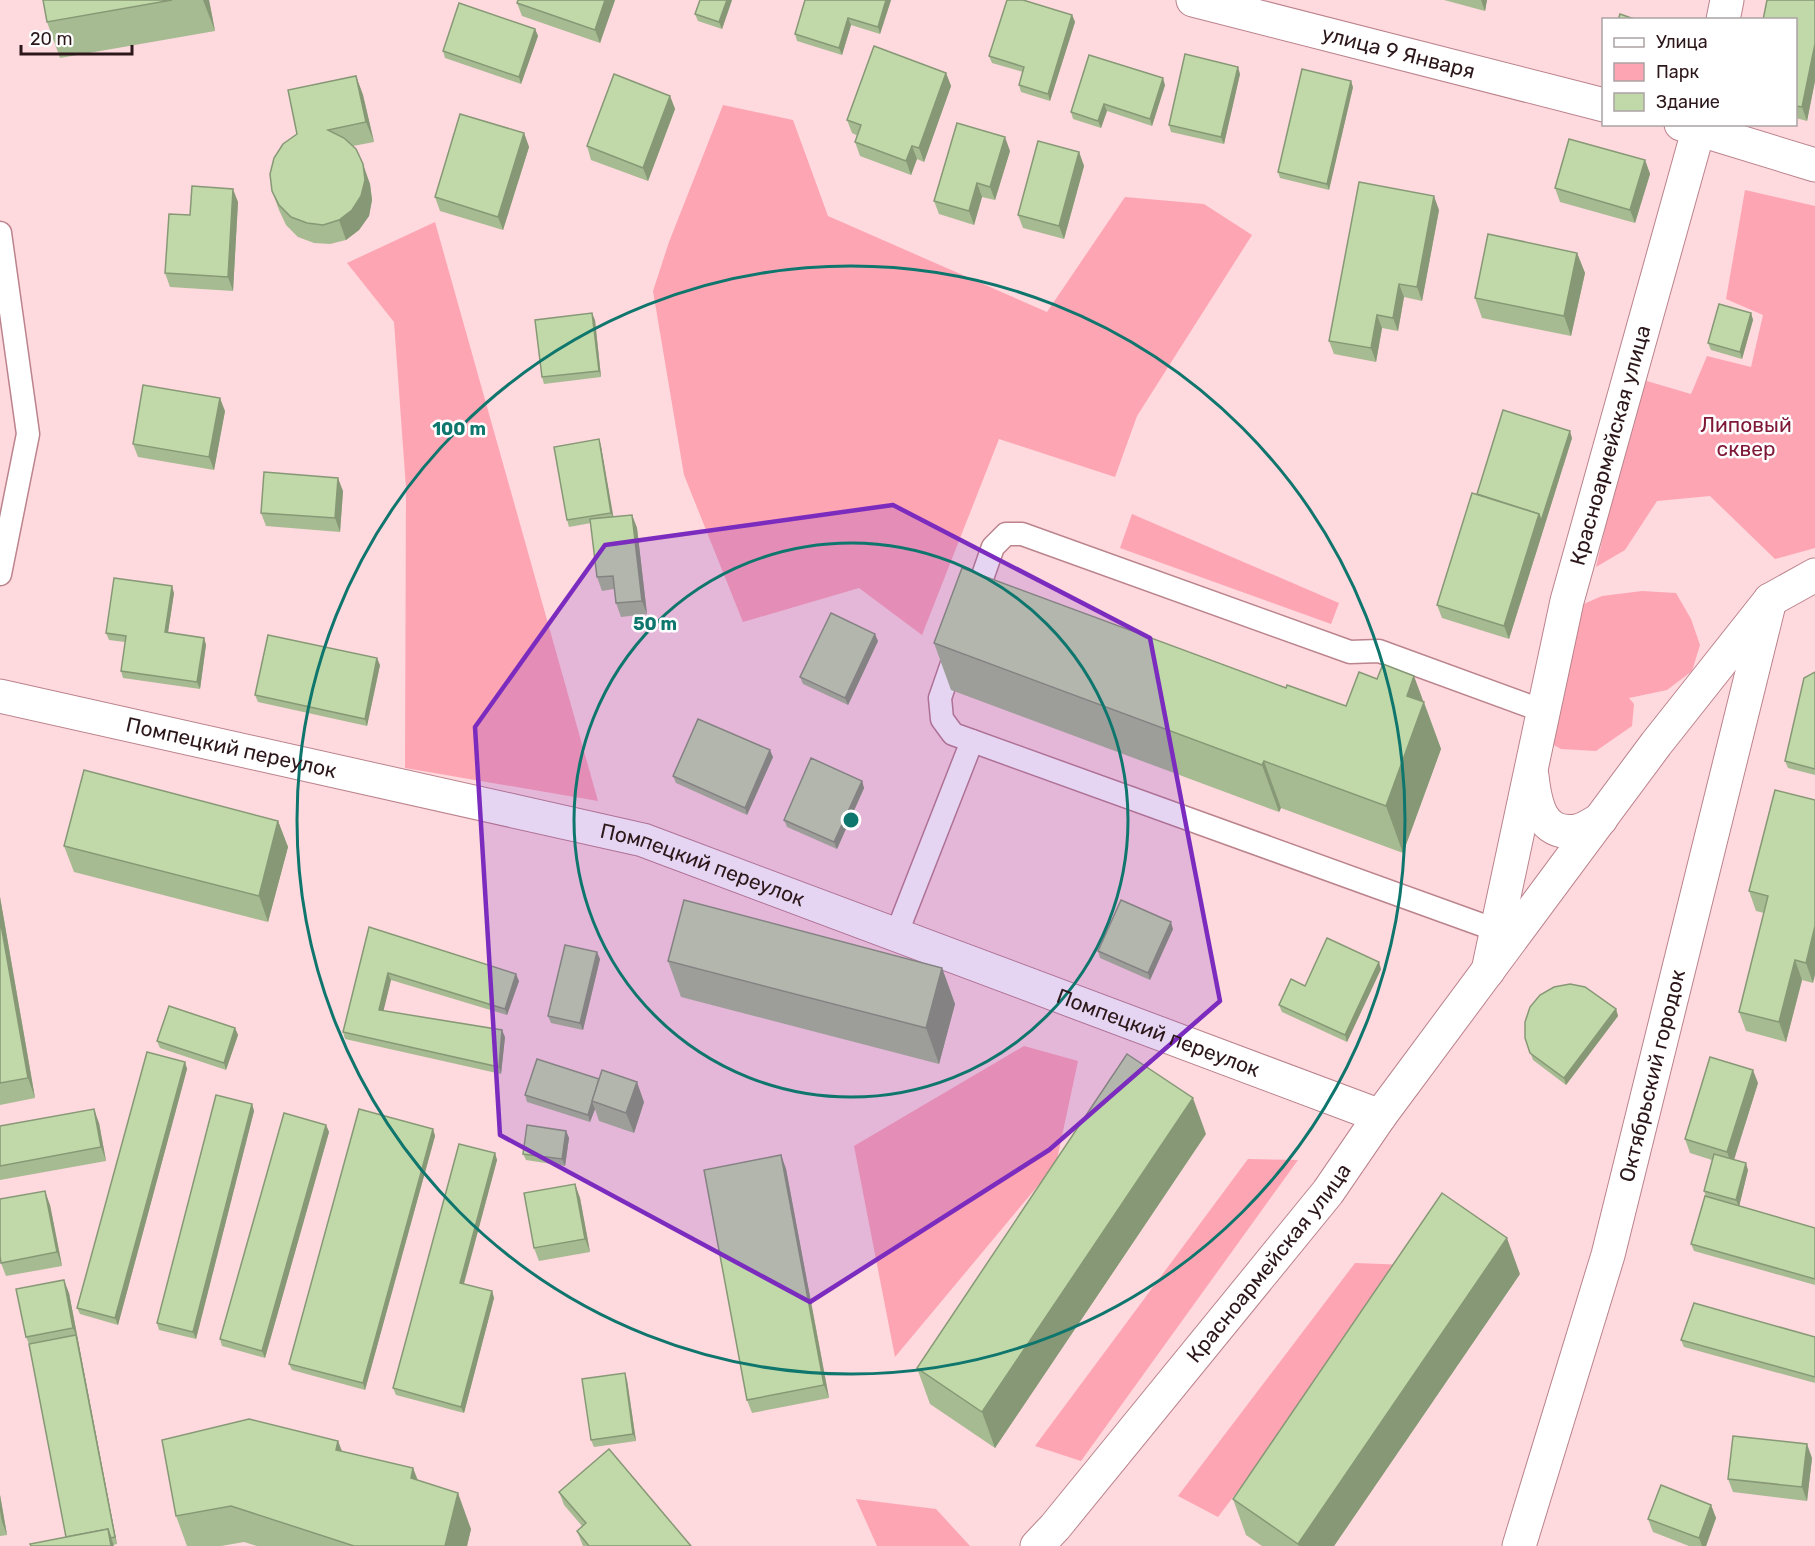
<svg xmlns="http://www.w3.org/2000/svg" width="1815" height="1546" font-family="Rubik,sans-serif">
	<rect width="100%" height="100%" fill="#fed9de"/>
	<!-- green -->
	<g fill="#fea5b4">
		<path d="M723 105 793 120 828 216 1047 312 1125 197 1204 204 1252 235 1137 416 1115 477 999 439 922 635 859 588 743 622 684 475 653 291 669 242Z"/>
		<path d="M1745 190 1815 206V548L1775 559 1710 496 1657 501 1625 550 1596 567 1640 379 1691 394 1707 356 1751 367 1763 315 1726 299Z"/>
		<path d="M435 222 598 801 405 768 406 488 394 322 347 263Z"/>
		<path d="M1132 514 1339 603 1331 624 1120 548Z"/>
		<path d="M1642 591 1676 593 1691 619 1700 645 1692 671 1667 690 1629 698 1634 704 1632 726 1596 751 1561 749 1525 729 1549 619 1602 596Z"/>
		<path d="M1024 1046 1078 1061 1056 1164 895 1357 854 1146Z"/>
		<path d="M1248 1159 1298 1160 1081 1461 1035 1446Z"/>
		<path d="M1355 1263 1408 1265 1218 1517 1178 1496Z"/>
		<path d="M856 1499 936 1509 970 1546H877Z"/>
	</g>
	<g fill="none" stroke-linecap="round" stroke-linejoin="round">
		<!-- service casing -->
		<g stroke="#bb838c" stroke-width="25">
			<g id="service">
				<path d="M0 233 28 434 0 574"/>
				<path d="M973 604 993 547 1006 534H1022L1350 652 1379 651 1543 711"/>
				<path d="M957 649 940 698 942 719 953 734 1496 930"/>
				<path d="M896 935 972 741"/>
			</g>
		</g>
		<!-- minor casing -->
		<g stroke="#bb838c" stroke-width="35">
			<g id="minor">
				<path id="s1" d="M1193 0 1604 105"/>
				<path d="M1723 20 1727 0"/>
				<path d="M1681 124 1815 165"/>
				<path d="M1532 776C1535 802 1540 836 1576 831 1584 830 1594 823 1601 819"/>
				<path id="s2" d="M1488 971 1567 601 1700 124"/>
				<path id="s3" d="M1519 1546 1608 1255 1770 600"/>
			</g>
		</g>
		<!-- tertiary casing -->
		<g stroke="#bb838c" stroke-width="35">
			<g id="tertiary">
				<path id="s4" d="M0 696 643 840 1380 1116"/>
				<path id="s5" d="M1037 1546 1055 1527 1328 1192 1380 1116 1656 744 1770 600 1815 575"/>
			</g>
		</g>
		<!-- service -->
		<use href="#service" stroke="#fff" stroke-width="22"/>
		<!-- minor -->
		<use href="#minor" stroke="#fff" stroke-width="33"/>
		<!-- tertiary -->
		<use href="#tertiary" stroke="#fff" stroke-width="33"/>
	</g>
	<!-- wall -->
	<g fill="#a6bb91">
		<path d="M43 0H209L215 31 60 58 47 22Z"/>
		<path d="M615 0 600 43 522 16 517 3Z"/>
		<path d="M700 0H732L722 29 698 21 695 14Z"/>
		<path d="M891 0 880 34 851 25 842 55 797 41 795 34Z"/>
		<path d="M1444 0H1487L1485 11Z"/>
		<path d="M1815 0V81L1807 121 1796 118V20Z"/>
		<path d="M1072 15 1075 22 1050 101 1021 92 1019 85 1023 72 992 63 989 56Z"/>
		<path d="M535 29 538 36 521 84 445 58 443 51Z"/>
		<path d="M946 73 951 86 924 162 917 159 911 175 860 156 855 142 858 136 852 133 847 120Z"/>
		<path d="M1240 74 1224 144 1171 132 1169 125Z"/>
		<path d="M356 76 363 95 374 142 353 146 370 184 372 200 369 216 359 230 346 240 330 244 314 243 298 237 286 225 279 210 272 191 297 134Z"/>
		<path d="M1165 85 1152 126 1107 111 1101 128 1073 119 1071 112Z"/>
		<path d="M1353 87 1329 190 1280 178 1278 172Z"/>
		<path d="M670 96 675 109 648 181 591 160 587 146Z"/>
		<path d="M524 133 529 147 503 230 440 211 435 197Z"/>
		<path d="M1010 151 995 200 982 197 974 225 939 214 934 201Z"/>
		<path d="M1079 152 1084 166 1064 239 1023 228 1018 215Z"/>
		<path d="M1645 160 1650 174 1635 223 1560 202 1555 188Z"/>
		<path d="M238 202 233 291 170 287 165 273 190 215Z"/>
		<path d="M1439 210 1422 301 1404 297 1398 331 1382 328 1376 362 1334 354 1329 341Z"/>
		<path d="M1577 253 1585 273 1571 336 1482 318 1475 298Z"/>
		<path d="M1751 313 1753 320 1742 359 1711 350 1708 343Z"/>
		<path d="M595 320 601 377 544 384 542 377Z"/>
		<path d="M225 411 214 470 138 457 133 444Z"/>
		<path d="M1572 438 1509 639 1442 618 1437 605 1477 494Z"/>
		<path d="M599 439 601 446 613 517 632 515 637 528 647 614 621 617 616 603 614 589 602 591 597 577 591 523 569 527 567 520Z"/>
		<path d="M343 491 340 532 266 526 261 513Z"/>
		<path d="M174 593 168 632 204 638 206 645 200 689 123 678 121 671 125 642 109 640 106 633Z"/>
		<path d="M878 641 848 705 803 684 800 677Z"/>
		<path d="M934 643 1286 688 1346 706 1424 702 1441 749 1403 853 1281 808 1279 812 951 690Z"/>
		<path d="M380 665 367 726 258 702 255 695Z"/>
		<path d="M1815 672V775L1788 768 1785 761Z"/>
		<path d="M773 757 747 815 676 783 673 776Z"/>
		<path d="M862 781 864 788 837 849 787 827 784 820Z"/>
		<path d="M1815 800 1813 983 1802 980 1786 1042 1746 1031 1739 1012 1764 913 1756 911 1749 891Z"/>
		<path d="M278 821 288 847 268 922 74 872 64 846Z"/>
		<path d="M0 897 35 1098 0 1105Z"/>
		<path d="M369 927 519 981 507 1015 391 980 383 1011 505 1037 501 1074 345 1039 343 1032Z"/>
		<path d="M1173 929 1150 980 1100 958 1098 951Z"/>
		<path d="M600 959 583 1030 551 1023 548 1016Z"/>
		<path d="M668 961 942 968 955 1004 939 1064 681 997Z"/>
		<path d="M1381 969 1347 1042 1282 1012 1279 1005 1305 986Z"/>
		<path d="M1616 1009 1618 1016 1566 1085 1533 1060 1525 1038Z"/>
		<path d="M235 1028 238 1035 226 1070 160 1048 157 1041Z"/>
		<path d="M185 1062 187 1069 118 1325 80 1314 77 1308Z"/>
		<path d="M1758 1083 1734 1160 1748 1170 1739 1206 1815 1228V1285L1694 1251 1691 1244 1706 1197 1704 1191 1712 1160 1690 1153 1685 1139Z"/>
		<path d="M525 1095 644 1102 634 1133 599 1121 595 1109 590 1122 527 1102Z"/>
		<path d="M252 1104 254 1111 196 1339 159 1330 157 1323Z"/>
		<path d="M99 1123 106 1161 0 1180V1126Z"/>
		<path d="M326 1125 329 1132 265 1358 222 1346 220 1339Z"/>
		<path d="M433 1129 435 1136 365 1390 292 1370 289 1364Z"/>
		<path d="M566 1131 569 1138 565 1166 526 1160 523 1154Z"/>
		<path d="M1206 1134 995 1448 930 1404 917 1368Z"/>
		<path d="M495 1153 497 1160 464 1284 492 1291 494 1298 464 1413 396 1395 393 1388Z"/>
		<path d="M781 1155 786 1169 829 1398 752 1413 747 1400Z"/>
		<path d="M575 1184 580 1198 590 1252 539 1261 534 1248Z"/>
		<path d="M50 1205 62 1266 6 1276 1 1263Z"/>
		<path d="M1520 1274 1334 1546H1262L1246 1535 1233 1499Z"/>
		<path d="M69 1293 117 1544 113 1545 66 1537 29 1344 26 1337Z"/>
		<path d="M1815 1337V1383L1684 1347 1681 1340Z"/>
		<path d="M627 1380 636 1441 594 1447 591 1440Z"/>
		<path d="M338 1441 342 1451 413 1468 418 1480 471 1529 467 1546H257L244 1542 221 1546H187L176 1516Z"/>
		<path d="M1812 1458 1807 1501 1733 1492 1728 1479Z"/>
		<path d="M559 1492 691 1546H583L577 1531 582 1526 564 1505Z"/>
		<path d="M0 1495 7 1535 0 1536Z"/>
		<path d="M1711 1505 1716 1518 1706 1546H1689L1653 1532 1648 1519Z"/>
	</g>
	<!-- shaded-wall -->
	<g fill="#879876">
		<path d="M203 0H209L215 31Z"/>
		<path d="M605 0H615L600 43 595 30Z"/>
		<path d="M727 0H732L722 29 719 22Z"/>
		<path d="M886 0H891L880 34 878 27Z"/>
		<path d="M1481 0H1487L1485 11Z"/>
		<path d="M1072 15 1075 22 1050 101 1048 94Z"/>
		<path d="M848 18 851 25 842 55 839 48Z"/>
		<path d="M535 29 538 36 521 84 519 77Z"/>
		<path d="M1815 44V81L1807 121 1802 107Z"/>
		<path d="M1238 67 1240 74 1224 144 1221 137Z"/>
		<path d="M946 73 951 86 924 162 919 148Z"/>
		<path d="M356 76 363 95 374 142 366 122Z"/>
		<path d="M1163 78 1165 85 1152 126 1150 119Z"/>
		<path d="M1351 81 1353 87 1329 190 1327 184Z"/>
		<path d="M670 96 675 109 648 181 643 168Z"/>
		<path d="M1104 104 1107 111 1101 128 1098 121Z"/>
		<path d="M524 133 529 147 503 230 498 217Z"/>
		<path d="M1005 137 1010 151 995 200 990 187Z"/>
		<path d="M912 146 917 159 911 175 906 161Z"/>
		<path d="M1079 152 1084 166 1064 239 1059 226Z"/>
		<path d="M1645 160 1650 174 1635 223 1630 210Z"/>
		<path d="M363 164 370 184 372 200 369 216 359 230 346 240 339 220Z"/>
		<path d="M977 183 982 197 974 225 969 211Z"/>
		<path d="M233 189 238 202 233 291 228 277Z"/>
		<path d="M1434 196 1439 210 1422 301 1417 287Z"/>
		<path d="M1577 253 1585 273 1571 336 1564 316Z"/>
		<path d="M1399 284 1404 297 1398 331 1393 318Z"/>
		<path d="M592 313 595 320 601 377 599 371Z"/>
		<path d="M1751 313 1753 320 1742 359 1740 352Z"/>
		<path d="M1377 315 1382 328 1376 362 1371 348Z"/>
		<path d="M220 398 225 411 214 470 209 457Z"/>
		<path d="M1570 431 1572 438 1509 639 1504 626 1539 514Z"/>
		<path d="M599 439 601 446 614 520 611 513Z"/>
		<path d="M338 478 343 491 340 532 335 518Z"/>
		<path d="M632 515 637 528 647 614 642 601Z"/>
		<path d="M172 586 174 593 167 639 165 632Z"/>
		<path d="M875 634 878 641 848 705 845 698Z"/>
		<path d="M204 638 206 645 200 689 197 682Z"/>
		<path d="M377 658 380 665 367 726 365 719Z"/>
		<path d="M1414 676 1441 749 1403 853 1386 806 1407 696Z"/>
		<path d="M770 750 773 757 747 815 745 808Z"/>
		<path d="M1264 761 1281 808 1279 812 1262 765Z"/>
		<path d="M862 781 864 788 837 849 834 842Z"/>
		<path d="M278 821 288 847 268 922 259 896Z"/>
		<path d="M0 897 35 1098 28 1078 0 919Z"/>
		<path d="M1171 922 1173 929 1150 980 1148 973Z"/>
		<path d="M1815 926V975L1813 983 1806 963Z"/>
		<path d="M597 952 600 959 583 1030 580 1023Z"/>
		<path d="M1795 960 1802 980 1786 1042 1779 1022Z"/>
		<path d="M1379 962 1381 969 1347 1042 1345 1035Z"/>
		<path d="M942 968 955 1004 939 1064 926 1028Z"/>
		<path d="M388 973 391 980 382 1017 379 1010Z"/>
		<path d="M516 974 519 981 507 1015 505 1009Z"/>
		<path d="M1616 1009 1618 1016 1566 1085 1564 1078Z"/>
		<path d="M235 1028 238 1035 226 1070 224 1063Z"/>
		<path d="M502 1030 505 1037 501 1074 499 1067Z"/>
		<path d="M185 1062 187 1069 118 1325 115 1318Z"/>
		<path d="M1753 1070 1758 1083 1732 1166 1727 1152Z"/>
		<path d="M637 1082 644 1102 634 1133 626 1113Z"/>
		<path d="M1193 1098 1206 1134 995 1448 982 1412Z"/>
		<path d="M592 1102 595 1109 590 1122 588 1115Z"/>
		<path d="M252 1104 254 1111 196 1339 193 1332Z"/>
		<path d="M94 1109 99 1123 106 1161 101 1147Z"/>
		<path d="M326 1125 329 1132 265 1358 262 1351Z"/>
		<path d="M433 1129 435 1136 365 1390 363 1383Z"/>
		<path d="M566 1131 569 1138 565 1166 562 1159Z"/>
		<path d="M495 1153 497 1160 462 1290 460 1283Z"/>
		<path d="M781 1155 786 1169 829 1398 824 1385Z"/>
		<path d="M1746 1163 1748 1170 1739 1207 1736 1200Z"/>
		<path d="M575 1184 580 1198 590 1252 585 1239Z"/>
		<path d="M45 1191 50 1205 62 1266 57 1252Z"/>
		<path d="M1507 1238 1520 1274 1334 1546H1299L1298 1544Z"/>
		<path d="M64 1280 69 1293 117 1544 115 1537 76 1335 73 1328Z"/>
		<path d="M492 1291 494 1298 464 1413 461 1407Z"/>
		<path d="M625 1373 627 1380 636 1441 633 1434Z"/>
		<path d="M338 1441 351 1477 336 1450Z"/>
		<path d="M1807 1444 1812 1458 1807 1501 1802 1487Z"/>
		<path d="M413 1468 426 1504 411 1478Z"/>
		<path d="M458 1493 471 1529 467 1546H445Z"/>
		<path d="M0 1495 7 1535 2 1522 0 1511Z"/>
		<path d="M1711 1505 1716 1518 1706 1546H1702L1699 1538Z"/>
		<path d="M108 1529 114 1546H111Z"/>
	</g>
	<!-- building -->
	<g fill="#c1d9a9" stroke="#879876" stroke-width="1.5">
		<path d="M43 0H172L47 22Z"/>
		<path d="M518 0H605L595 30 517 3Z"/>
		<path d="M700 0H727L719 22 695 14Z"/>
		<path d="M805 0H886L878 27 848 18 839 48 795 34Z"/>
		<path d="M1007 0H1023L1072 15 1048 94 1019 85 1024 67 989 56Z"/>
		<path d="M1767 0H1815V44L1802 107 1796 106V20H1763Z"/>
		<path d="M459 3 535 29 519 77 443 51Z"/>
		<path d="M1620 14 1637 20H1618Z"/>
		<path d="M874 46 946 73 919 148 912 146 906 161 855 142 861 125 847 120Z"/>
		<path d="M1185 54 1238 67 1221 137 1169 125Z"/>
		<path d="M1089 55 1163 78 1150 119 1104 104 1098 121 1071 112Z"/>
		<path d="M1302 69 1351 81 1327 184 1278 172Z"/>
		<path d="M614 74 670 96 643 168 587 146Z"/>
		<path d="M356 76 366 122 328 130 344 138 356 149 363 164 365 180 361 196 352 210 339 220 323 225 307 223 291 217 279 205 272 191 270 174 274 158 283 144 297 134 288 90Z"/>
		<path d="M460 114 524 133 498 217 435 197Z"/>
		<path d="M957 123 1005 137 990 187 977 183 969 211 934 201Z"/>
		<path d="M1569 139 1645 160 1630 210 1555 188Z"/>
		<path d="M1038 141 1079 152 1059 226 1018 215Z"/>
		<path d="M1359 182 1434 196 1417 287 1399 284 1393 318 1377 315 1371 348 1329 341Z"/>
		<path d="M192 186 233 189 228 277 165 273 169 214 190 215Z"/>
		<path d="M1488 234 1577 253 1564 316 1475 298Z"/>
		<path d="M1719 304 1751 313 1740 352 1708 343Z"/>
		<path d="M592 313 599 371 542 377 535 320Z"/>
		<path d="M143 385 220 398 209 457 133 444Z"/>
		<path d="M1503 410 1570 431 1541 521 1539 514 1477 494Z"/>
		<path d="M599 439 611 513 567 520 554 447Z"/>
		<path d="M264 472 338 478 335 518 261 513Z"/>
		<path d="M1472 493 1539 514 1504 626 1437 605Z"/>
		<path d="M632 515 642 601 616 603 613 576 597 577 590 519Z"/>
		<path d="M962 568 1286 688 1287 685 1346 706 1359 672 1377 679 1383 664 1414 676 1407 696 1424 702 1386 806 1264 761 1262 765 934 643Z"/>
		<path d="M114 578 172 586 165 632 204 638 197 682 121 671 126 636 106 633Z"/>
		<path d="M831 613 875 634 845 698 800 677Z"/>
		<path d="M268 635 377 658 365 719 255 695Z"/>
		<path d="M1815 672V769L1785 761 1804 678Z"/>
		<path d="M698 719 770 750 745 808 673 776Z"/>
		<path d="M811 758 862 781 834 842 784 820Z"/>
		<path d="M84 770 278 821 259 896 64 846Z"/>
		<path d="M1775 790 1815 800V926L1806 963 1795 960 1779 1022 1739 1012 1768 896 1749 891Z"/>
		<path d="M684 900 942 968 926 1028 668 961Z"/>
		<path d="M1121 900 1171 922 1148 973 1098 951Z"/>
		<path d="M0 919 28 1078 0 1083Z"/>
		<path d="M369 927 516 974 505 1009 388 973 379 1010 502 1030 499 1067 343 1032Z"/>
		<path d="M1327 938 1379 962 1345 1035 1279 1005 1291 979 1305 986Z"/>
		<path d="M565 945 597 952 580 1023 548 1016Z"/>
		<path d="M1570 984 1585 987 1616 1009 1564 1078 1530 1053 1525 1038V1022L1530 1007 1540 995 1554 987Z"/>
		<path d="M169 1006 235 1028 224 1063 157 1041Z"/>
		<path d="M147 1052 185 1062 115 1318 77 1308Z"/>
		<path d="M1127 1054 1193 1098 982 1412 917 1368Z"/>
		<path d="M1710 1057 1753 1070 1727 1152 1685 1139Z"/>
		<path d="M537 1059 599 1079 588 1115 525 1095Z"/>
		<path d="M602 1070 637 1082 626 1113 592 1101Z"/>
		<path d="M216 1095 252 1104 193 1332 157 1323Z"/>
		<path d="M94 1109 101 1147 0 1166V1126Z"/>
		<path d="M359 1109 433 1129 363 1383 289 1364Z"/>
		<path d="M284 1113 326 1125 262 1351 220 1339Z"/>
		<path d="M527 1125 566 1131 562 1159 523 1154Z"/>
		<path d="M459 1144 495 1153 460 1283 492 1291 461 1407 393 1388Z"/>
		<path d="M1714 1154 1746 1163 1736 1200 1704 1191Z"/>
		<path d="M781 1155 824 1385 747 1400 704 1170Z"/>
		<path d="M575 1184 585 1239 534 1248 524 1193Z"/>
		<path d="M45 1191 57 1252 1 1263 0 1256V1199Z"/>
		<path d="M1442 1193 1507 1238 1298 1544 1233 1499Z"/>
		<path d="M1705 1196 1815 1228V1279L1691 1244Z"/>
		<path d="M64 1280 73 1328 26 1337 16 1289Z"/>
		<path d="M1694 1303 1815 1337V1377L1681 1340Z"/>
		<path d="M76 1335 115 1537 111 1538 108 1529 66 1537 29 1344Z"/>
		<path d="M625 1373 633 1434 591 1440 582 1379Z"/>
		<path d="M249 1419 338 1441 336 1450 413 1468 411 1478 458 1493 445 1546H354L231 1506 176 1516 162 1440Z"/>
		<path d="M1733 1436 1807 1444 1802 1487 1728 1479Z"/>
		<path d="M609 1449 691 1546H589L577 1531 586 1523 559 1492Z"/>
		<path d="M1661 1485 1711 1505 1699 1538 1648 1519Z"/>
		<path d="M108 1529 111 1546H31L30 1544Z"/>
	</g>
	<!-- marked area -->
	<path fill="#7b2cbf" fill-opacity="0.2" stroke="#7b2cbf" stroke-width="4.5" stroke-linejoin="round" d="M893 505 1150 638 1220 1001 1049 1150 810 1302 500 1135 475 727 605 545Z"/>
	<!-- distance rings -->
	<g fill="none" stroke="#0f766e" stroke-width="3">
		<circle cx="851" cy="820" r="277"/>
		<circle cx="851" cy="820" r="554"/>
	</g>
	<g text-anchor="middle" stroke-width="5" stroke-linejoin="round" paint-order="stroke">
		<!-- street labels -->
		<g font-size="21" fill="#2c171a" stroke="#fff">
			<text dy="7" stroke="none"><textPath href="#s1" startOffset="212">улица 9 Января</textPath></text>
			<text dy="7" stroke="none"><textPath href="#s2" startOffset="540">Красноармейская улица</textPath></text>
			<text dy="7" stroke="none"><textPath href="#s4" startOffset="237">Помпецкий переулок</textPath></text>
			<text dy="7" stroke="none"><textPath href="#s4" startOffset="723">Помпецкий переулок</textPath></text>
			<text dy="7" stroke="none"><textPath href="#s4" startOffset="1209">Помпецкий переулок</textPath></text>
			<text dy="7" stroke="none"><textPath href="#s3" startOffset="489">Октябрьский городок</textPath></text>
			<text dy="7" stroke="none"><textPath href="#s5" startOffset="366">Красноармейская улица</textPath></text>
		</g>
		<!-- park labels -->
		<g font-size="21" fill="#801938" stroke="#fff">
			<text x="1746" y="432">Липовый<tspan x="1746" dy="24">сквер</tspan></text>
		</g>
	</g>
	<circle cx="851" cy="820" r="9" fill="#0f766e" stroke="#fff" stroke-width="3"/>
	<g font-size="18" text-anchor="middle" font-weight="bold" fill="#0f766e" stroke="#fff" stroke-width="5" stroke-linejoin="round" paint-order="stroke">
		<text x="459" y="435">100 m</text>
		<text x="655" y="630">50 m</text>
	</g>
	<!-- legend -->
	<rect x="1602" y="18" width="195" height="108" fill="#ffffff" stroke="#aba2a3" stroke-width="1.5"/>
	<rect x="1614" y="38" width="30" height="9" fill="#ffffff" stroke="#aba2a3" stroke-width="1.5"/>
	<text x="1656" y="48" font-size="18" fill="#2c171a">Улица</text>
	<rect x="1614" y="63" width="30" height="18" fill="#fea5b4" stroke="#aba2a3" stroke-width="1.5"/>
	<text x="1656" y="78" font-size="18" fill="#2c171a">Парк</text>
	<rect x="1614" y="93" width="30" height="18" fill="#c1d9a9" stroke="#aba2a3" stroke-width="1.5"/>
	<text x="1656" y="108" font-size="18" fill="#2c171a">Здание</text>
	<!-- scale -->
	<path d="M21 45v9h111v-9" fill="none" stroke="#2c171a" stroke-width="3"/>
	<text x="30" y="45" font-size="18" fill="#2c171a" stroke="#ffffff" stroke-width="4.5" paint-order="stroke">20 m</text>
</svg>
